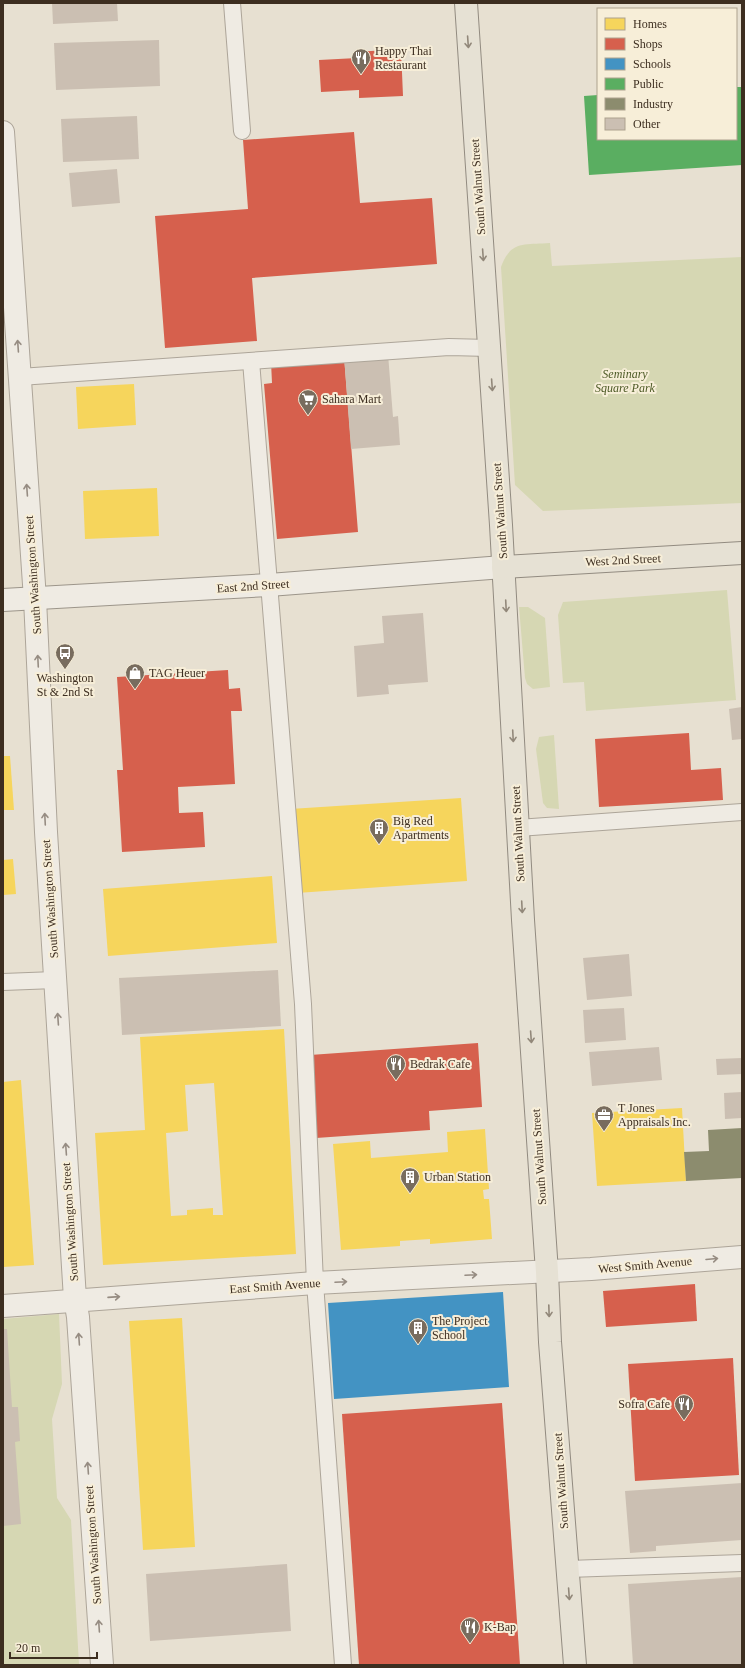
<svg xmlns="http://www.w3.org/2000/svg" width="745" height="1668" font-family="'Times New Roman',serif">
	<rect width="100%" height="100%" fill="#e7e0d1"/>
	<!-- green -->
	<g fill="#d6d7b3">
		<path d="M550 243 552 266 742 257V503L543 511 515 485 501 267C511 240 524 245 550 243Z"/>
		<path d="M727 590 736 700 586 711 584 682 563 683 558 615 563 602Z"/>
		<path d="M519 607H528L545 618 550 687 533 689 527 684 525 678Z"/>
		<path d="M554 735 559 809 547 808 543 803 536 749 539 737Z"/>
		<path d="M59 1314 62 1384 52 1419 57 1498 71 1520 79 1665H3V1319Z"/>
	</g>
	<!-- homes -->
	<g fill="#f6d55c" fill-rule="evenodd">
		<path d="M134 384 136 425 78 429 76 387Z"/>
		<path d="M157 488 159 536 85 539 83 491Z"/>
		<path d="M3 756H10L14 810H3Z"/>
		<path d="M461 798 467 881 297 893 290 809Z"/>
		<path d="M13 859 16 894 3 895V860Z"/>
		<path d="M272 876 277 943 108 956 103 889Z"/>
		<path d="M284 1029 296 1254 103 1265 95 1133 145 1130 140 1037ZM214 1083 223 1215H213V1208L187 1210V1215L171 1216 166 1133 188 1131 185 1085Z"/>
		<path d="M21 1080 34 1265 3 1267V1082Z"/>
		<path d="M682 1108 686 1181 597 1186 592 1113Z"/>
		<path d="M485 1129 489 1189 483 1190 484 1199H489L492 1239 430 1244V1239L400 1241V1246L341 1250 333 1144 370 1141 371 1158 448 1152 447 1132Z"/>
		<path d="M182 1318 195 1547 143 1550 129 1321Z"/>
	</g>
	<!-- shops -->
	<g fill="#d6604d">
		<path d="M401 49 403 96 359 98V90L321 92 319 60 357 58 356 52Z"/>
		<path d="M354 132 360 203 432 198 437 264 252 278 257 341 165 348 155 216 248 209 243 140Z"/>
		<path d="M344 356 358 532 277 539 264 384 272 383 271 362Z"/>
		<path d="M228 670 229 689 240 688 242 711H231L235 784 178 787 179 813 203 812 205 847 122 852 117 770H123L117 677Z"/>
		<path d="M689 733 691 770 721 768 723 800 599 807 595 739Z"/>
		<path d="M478 1043 482 1107 429 1111 430 1130 316 1138 310 1055Z"/>
		<path d="M695 1284 697 1321 606 1327 603 1291Z"/>
		<path d="M733 1358 739 1475 635 1481 628 1364Z"/>
		<path d="M502 1403 520 1665H359L342 1414Z"/>
	</g>
	<!-- schools -->
	<path fill="#4393c3" d="M503 1292 509 1387 334 1399 328 1303Z"/>
	<!-- public -->
	<path fill="#5aae61" d="M736 87H742V165L589 175 584 96 598 95V139H736Z"/>
	<!-- industry -->
	<path fill="#8c8c6e" d="M742 1128V1178L686 1181 684 1152 709 1151 708 1130Z"/>
	<!-- building -->
	<g fill="#cbbfb2">
		<path d="M52 3H117L118 21 53 24Z"/>
		<path d="M159 40 160 86 56 90 54 43Z"/>
		<path d="M137 116 139 159 63 162 61 119Z"/>
		<path d="M117 169 120 203 72 207 69 173Z"/>
		<path d="M388 354 393 417 398 416 400 445 351 449 344 356Z"/>
		<path d="M423 613 428 682 388 685 389 694 357 697 354 646 384 643 382 616Z"/>
		<path d="M742 707V739L732 740 729 709Z"/>
		<path d="M629 954 632 996 587 1000 583 958Z"/>
		<path d="M278 970 281 1026 122 1035 119 978Z"/>
		<path d="M624 1008 626 1040 585 1043 583 1010Z"/>
		<path d="M659 1047 662 1080 592 1086 589 1052Z"/>
		<path d="M742 1058V1074L717 1075 716 1059Z"/>
		<path d="M742 1092V1118L725 1119 724 1093Z"/>
		<path d="M3 1329H7L12 1407H18L20 1441 15 1442 21 1524 3 1526Z"/>
		<path d="M742 1483V1540L656 1546V1551L630 1553 625 1491Z"/>
		<path d="M287 1564 291 1631 150 1641 146 1574Z"/>
		<path d="M742 1577V1665H633L628 1584Z"/>
	</g>
	<g fill="none" stroke-linecap="round" stroke-linejoin="round">
		<!-- lane casing -->
		<g stroke="#ada599" stroke-width="18">
			<g id="lane">
				<path d="M232 3 242 131"/>
				<path d="M251 361 303 1004 315 1283 343 1665"/>
				<path d="M20 377 449 347 489 348"/>
				<path d="M518 828 742 812"/>
				<path d="M3 982 55 980"/>
				<path d="M568 1569 742 1563"/>
			</g>
		</g>
		<!-- street casing -->
		<g stroke="#ada599" stroke-width="24">
			<g id="street">
				<path d="M3 132 35 599 46 832 75 1299 78 1317 102 1665"/>
				<path d="M3 1306 315 1283 591 1269 742 1257"/>
			</g>
		</g>
		<!-- secondary casing -->
		<g stroke="#9c958a" stroke-width="24">
			<path id="secondary" d="M3 600 269 585 503 567"/>
		</g>
		<!-- primary casing -->
		<g stroke="#928b80" stroke-width="24">
			<g id="primary">
				<path d="M466 3 501 525 523 920 547 1272 550 1342 575 1665"/>
				<path d="M503 567 742 553"/>
			</g>
		</g>
		<!-- lane -->
		<use href="#lane" stroke="#efebe3" stroke-width="16"/>
		<!-- street -->
		<use href="#street" stroke="#efebe3" stroke-width="22"/>
		<!-- secondary -->
		<use href="#secondary" stroke="#efebe3" stroke-width="22"/>
		<!-- primary -->
		<use href="#primary" stroke="#e6e1d4" stroke-width="22"/>
	</g>
	<!-- one-way arrows -->
	<defs><path id="oneway-shaft" d="M-6 0H5M1.5-3L5.5 0L1.5 3" fill="none" stroke-width="1.6" stroke-linecap="round" stroke-linejoin="round"/></defs>
	<g stroke="#92887a">
		<use href="#oneway-shaft" transform="translate(468 42) rotate(86)"/>
		<use href="#oneway-shaft" transform="translate(483 255) rotate(86)"/>
		<use href="#oneway-shaft" transform="translate(492 385) rotate(86)"/>
		<use href="#oneway-shaft" transform="translate(506 606) rotate(87)"/>
		<use href="#oneway-shaft" transform="translate(513 736) rotate(87)"/>
		<use href="#oneway-shaft" transform="translate(522 907) rotate(87)"/>
		<use href="#oneway-shaft" transform="translate(531 1037) rotate(86)"/>
		<use href="#oneway-shaft" transform="translate(549 1311) rotate(88)"/>
		<use href="#oneway-shaft" transform="translate(569 1594) rotate(86)"/>
	</g>
	<g stroke="#968c82">
		<use href="#oneway-shaft" transform="translate(18 346) rotate(-94)"/>
		<use href="#oneway-shaft" transform="translate(27 490) rotate(-94)"/>
		<use href="#oneway-shaft" transform="translate(38 661) rotate(-93)"/>
		<use href="#oneway-shaft" transform="translate(45 819) rotate(-93)"/>
		<use href="#oneway-shaft" transform="translate(58 1019) rotate(-94)"/>
		<use href="#oneway-shaft" transform="translate(66 1149) rotate(-94)"/>
		<use href="#oneway-shaft" transform="translate(712 1259) rotate(-5)"/>
		<use href="#oneway-shaft" transform="translate(471 1275) rotate(-3)"/>
		<use href="#oneway-shaft" transform="translate(341 1282) rotate(-3)"/>
		<use href="#oneway-shaft" transform="translate(114 1297) rotate(-4)"/>
		<use href="#oneway-shaft" transform="translate(79 1339) rotate(-94)"/>
		<use href="#oneway-shaft" transform="translate(88 1468) rotate(-94)"/>
		<use href="#oneway-shaft" transform="translate(99 1626) rotate(-94)"/>
	</g>
	<!-- icons -->
	<defs>
		<g id="restaurant-pin" transform="scale(1)"><path d="M0 17L-7.5 6A9.5 9.5 0 1 1 7.5 6Z" fill="#786c5e" stroke="#f7eed8"/><path d="M-5-6h1v4h1v-4h1v4h1v-4h1v5L-1.5 .5V6h-2V.5L-5-1ZM5-6V6H3V1.5H1.5Q1.5-4 5-6Z" fill="#fff"/></g>
		<g id="supermarket-pin" transform="scale(1)"><path d="M0 17L-7.5 6A9.5 9.5 0 1 1 7.5 6Z" fill="#786c5e" stroke="#f7eed8"/><path d="M-6-5.5h2.5l.6 2H6L4.5 2H-2.5L-4.4-4H-6ZM-1.5 3.2a1.3 1.3 0 1 0 .1 0ZM3 3.2a1.3 1.3 0 1 0 .1 0Z" fill="#fff"/></g>
		<g id="bus-pin" transform="scale(1)"><path d="M0 17L-7.5 6A9.5 9.5 0 1 1 7.5 6Z" fill="#786c5e" stroke="#f7eed8"/><path d="M-5-6H5V4H4V6H2V4H-2V6H-4V4H-5ZM-3.5-4V0h7V-4ZM-3.5 1.2v1.5H-2V1.2ZM2 1.2v1.5H3.5V1.2Z" fill="#fff"/></g>
		<g id="shop-pin" transform="scale(1)"><path d="M0 17L-7.5 6A9.5 9.5 0 1 1 7.5 6Z" fill="#786c5e" stroke="#f7eed8"/><path d="M-5-2.5h2.3a2.7 3.5 0 0 1 5.4 0H5L5.5 6h-11ZM-1.5-2.5h3a1.5 2.3 0 0 0-3 0Z" fill="#fff"/></g>
		<g id="building-pin" transform="scale(1)"><path d="M0 17L-7.5 6A9.5 9.5 0 1 1 7.5 6Z" fill="#786c5e" stroke="#f7eed8"/><path d="M-4-6H4V6H1V3H-1V6H-4ZM-2.5-4.3h1.7v1.8h-1.7ZM.8-4.3h1.7v1.8H.8ZM-2.5-1h1.7V.8h-1.7ZM.8-1h1.7V.8H.8Z" fill="#fff"/></g>
		<g id="office-pin" transform="scale(1)"><path d="M0 17L-7.5 6A9.5 9.5 0 1 1 7.5 6Z" fill="#786c5e" stroke="#f7eed8"/><path d="M-6-3h4V-5.5h4V-3h4V5H-6ZM-1-4.5V-3h2v-1.5ZM-6 0V1H6V0Z" fill="#fff"/></g>
	</defs>
	<g fill-rule="evenodd">
		<use href="#restaurant-pin" x="361" y="58"/>
		<use href="#supermarket-pin" x="308" y="399"/>
		<use href="#bus-pin" x="65" y="653"/>
		<use href="#shop-pin" x="135" y="673"/>
		<use href="#building-pin" x="379" y="828"/>
		<use href="#restaurant-pin" x="396" y="1064"/>
		<use href="#office-pin" x="604" y="1115"/>
		<use href="#building-pin" x="410" y="1177"/>
		<use href="#building-pin" x="418" y="1328"/>
		<use href="#restaurant-pin" x="684" y="1404"/>
		<use href="#restaurant-pin" x="470" y="1627"/>
	</g>
	<g text-anchor="middle" stroke-width="4" stroke-linejoin="round" paint-order="stroke">
		<!-- poi labels -->
		<g font-size="12" fill="#3d2e20" stroke="#f7eed8" text-anchor="start">
			<text x="375" y="55">Happy Thai<tspan x="375" dy="14">Restaurant</tspan></text>
			<text x="322" y="403">Sahara Mart</text>
			<text x="149" y="677">TAG Heuer</text>
			<text x="65" y="682" text-anchor="middle">Washington<tspan x="65" dy="14">St &amp; 2nd St</tspan></text>
			<text x="393" y="825">Big Red<tspan x="393" dy="14">Apartments</tspan></text>
			<text x="410" y="1068">Bedrak Cafe</text>
			<text x="618" y="1112">T Jones<tspan x="618" dy="14">Appraisals Inc.</tspan></text>
			<text x="424" y="1181">Urban Station</text>
			<text x="432" y="1325">The Project<tspan x="432" dy="14">School</tspan></text>
			<text x="670" y="1408" text-anchor="end">Sofra Cafe</text>
			<text x="484" y="1631">K-Bap</text>
		</g>
		<!-- street labels -->
		<g font-size="12" fill="#3d2e20" stroke="#f7eed8">
			<text transform="translate(478 187) rotate(-94)" y="4">South Walnut Street</text>
			<text transform="translate(500 511) rotate(-94)" y="4">South Walnut Street</text>
			<text transform="translate(623 560) rotate(-3)" y="4">West 2nd Street</text>
			<text transform="translate(33 575) rotate(-94)" y="4">South Washington Street</text>
			<text transform="translate(253 586) rotate(-4)" y="4">East 2nd Street</text>
			<text transform="translate(518 834) rotate(-93)" y="4">South Walnut Street</text>
			<text transform="translate(50 899) rotate(-94)" y="4">South Washington Street</text>
			<text transform="translate(539 1157) rotate(-94)" y="4">South Walnut Street</text>
			<text transform="translate(70 1222) rotate(-94)" y="4">South Washington Street</text>
			<text transform="translate(645 1265) rotate(-5)" y="4">West Smith Avenue</text>
			<text transform="translate(275 1286) rotate(-4)" y="4">East Smith Avenue</text>
			<text transform="translate(561 1481) rotate(-94)" y="4">South Walnut Street</text>
			<text transform="translate(93 1545) rotate(-94)" y="4">South Washington Street</text>
		</g>
		<!-- park labels -->
		<g font-size="12" font-style="italic" fill="#4d5a26" stroke="#f7eed8">
			<text x="625" y="378">Seminary<tspan x="625" dy="14">Square Park</tspan></text>
		</g>
	</g>
	<!-- border -->
	<rect width="745" height="1668" fill="none" stroke="#3d2e20" stroke-width="8"/>
	<!-- legend -->
	<rect x="597" y="8" width="140" height="132" fill="#f7eed8" stroke="#ada18e"/>
	<rect x="605" y="18" width="20" height="12" fill="#f6d55c" stroke="#ada18e"/>
	<text x="633" y="28" font-size="12" fill="#3d2e20">Homes</text>
	<rect x="605" y="38" width="20" height="12" fill="#d6604d" stroke="#ada18e"/>
	<text x="633" y="48" font-size="12" fill="#3d2e20">Shops</text>
	<rect x="605" y="58" width="20" height="12" fill="#4393c3" stroke="#ada18e"/>
	<text x="633" y="68" font-size="12" fill="#3d2e20">Schools</text>
	<rect x="605" y="78" width="20" height="12" fill="#5aae61" stroke="#ada18e"/>
	<text x="633" y="88" font-size="12" fill="#3d2e20">Public</text>
	<rect x="605" y="98" width="20" height="12" fill="#8c8c6e" stroke="#ada18e"/>
	<text x="633" y="108" font-size="12" fill="#3d2e20">Industry</text>
	<rect x="605" y="118" width="20" height="12" fill="#cbbfb2" stroke="#ada18e"/>
	<text x="633" y="128" font-size="12" fill="#3d2e20">Other</text>
	<!-- scale -->
	<path d="M10 1652v6h87v-6" fill="none" stroke="#3d2e20" stroke-width="2"/>
	<text x="16" y="1652" font-size="12" fill="#3d2e20" stroke="#f7eed8" stroke-width="3" paint-order="stroke">20 m</text>
</svg>
